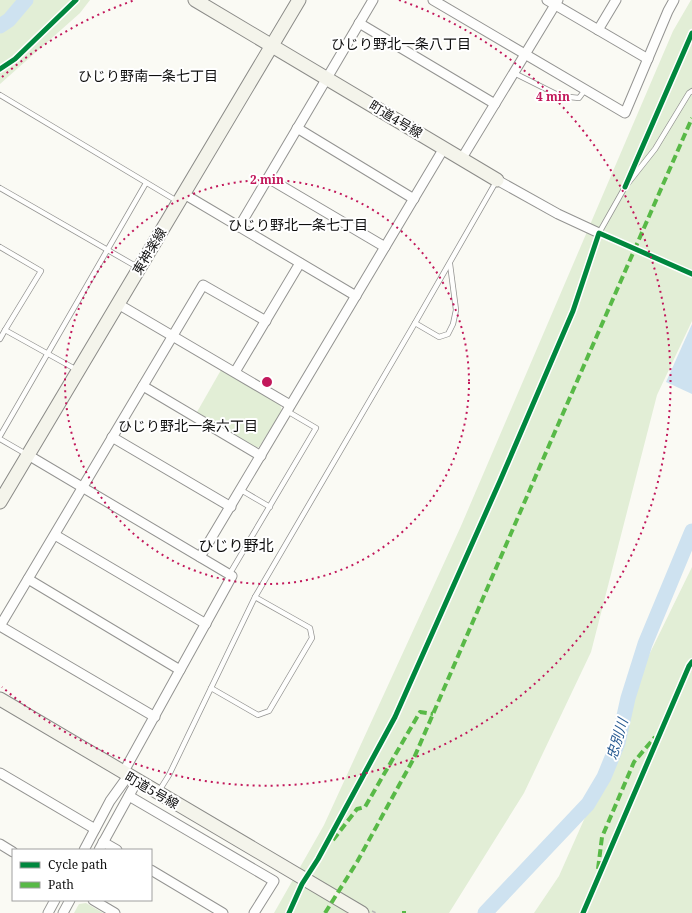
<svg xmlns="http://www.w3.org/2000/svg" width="692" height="913" font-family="'Noto Serif','Noto Sans JP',serif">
	<rect width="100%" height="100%" fill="#fafaf4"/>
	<!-- green -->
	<g fill="#e2eed6">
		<path d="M0 0H90L80 13 0 84Z"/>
		<path d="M691 0H692V321L657 395 591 652 524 793 449 913H274L324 825 461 526 673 31Z"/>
		<path d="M221 370 280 404 282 411 259 447 254 448 197 412Z"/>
		<path d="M692 567V913H534L559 876 618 743 628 698Z"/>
		<path d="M86 903 103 913H74L79 904Z"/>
	</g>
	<!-- water -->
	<path fill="#cee2f0" d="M692 324V394L666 382Z"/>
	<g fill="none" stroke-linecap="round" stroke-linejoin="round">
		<!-- river -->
		<g stroke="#cee2f0" stroke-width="15">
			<path d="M0 26 9 20 26 0"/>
			<path d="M485 913 588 804 604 777 618 743 628 698 645 644 692 531"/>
		</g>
		<!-- lane casing -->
		<g stroke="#949492" stroke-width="6">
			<g id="lane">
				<path d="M514 73 560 96 579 98 585 90"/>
				<path d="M0 95 177 201"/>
				<path d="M0 188 139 268"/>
				<path d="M599 233 625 187 655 149 689 93 692 91"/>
				<path d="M0 247 41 271 5 330 77 370"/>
				<path d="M415 323 439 337 448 334 453 324 456 310 450 264"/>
				<path d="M0 339 5 330"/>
				<path d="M0 436 146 183"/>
				<path d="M0 439 26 454"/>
				<path d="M241 490 270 507"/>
				<path d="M229 575 316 428 287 411"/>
				<path d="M211 688 258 715 269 711 312 638 310 628 255 597"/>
				<path d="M159 791 169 775 255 597 415 323 497 180"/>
			</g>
		</g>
		<!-- street casing -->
		<g stroke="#949492" stroke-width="11">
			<g id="street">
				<path d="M433 0 625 113 668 11 674 0"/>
				<path d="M547 0 648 59"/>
				<path d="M359 23 495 104"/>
				<path d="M598 30 616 0"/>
				<path d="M297 128 414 199"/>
				<path d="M462 158 558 0"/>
				<path d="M268 178 385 247"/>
				<path d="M497 180 558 214 599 233"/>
				<path d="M184 194 356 296"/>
				<path d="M239 227 373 0"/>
				<path d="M118 304 290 405"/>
				<path d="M235 372 300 263"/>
				<path d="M143 386 261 456"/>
				<path d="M112 437 231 507"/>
				<path d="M28 455 232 576 123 773"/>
				<path d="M55 535 206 624"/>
				<path d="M200 557 444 148"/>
				<path d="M28 579 180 670"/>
				<path d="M0 626C68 513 135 399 203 285L266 321"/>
				<path d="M0 626 155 717"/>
				<path d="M0 773 95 829"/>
				<path d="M129 796 274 881 254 913"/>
				<path d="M103 842 117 850"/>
				<path d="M0 844 13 852"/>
				<path d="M84 850 110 801 128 776"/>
				<path d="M99 850 137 781"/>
				<path d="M151 870 223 913"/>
				<path d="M93 900 115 913"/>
				<path d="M48 913 55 900"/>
				<path d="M63 913 70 900"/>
			</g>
		</g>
		<!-- secondary casing -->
		<g stroke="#8b8b88" stroke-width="15">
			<g id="secondary">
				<path d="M195 0 497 180"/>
				<path d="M0 502 299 0"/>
				<path d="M0 699 362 913"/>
			</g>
		</g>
		<!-- path -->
		<path stroke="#b8b8b7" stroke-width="1.5" stroke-dasharray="4 2" stroke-linecap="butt" d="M372 911 376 913"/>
		<!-- lane -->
		<use href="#lane" stroke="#fefefd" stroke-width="4.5"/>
		<!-- street -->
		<use href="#street" stroke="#fefefd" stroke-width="9"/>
		<!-- secondary -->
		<use href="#secondary" stroke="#f4f4eb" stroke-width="13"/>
		<!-- quiet -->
		<g stroke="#58b947" stroke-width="4" stroke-dasharray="8 4" stroke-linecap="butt">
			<path d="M333 840 357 809 365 807 420 712 433 714"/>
			<path d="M598 869 602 837 634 762 655 737"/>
			<path d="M325 913 357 862 414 758 547 450 692 118"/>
			<path d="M404 913V911"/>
		</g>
		<!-- cycleway casing -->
		<g stroke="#fff" stroke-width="8">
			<g id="cycleway">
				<path d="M0 69 15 59 76 0"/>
				<path d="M625 187 692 33"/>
				<path d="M289 913 302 884 318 859 395 717 500 481 573 311 599 233 692 274"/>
				<path d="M583 913 689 666 692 662"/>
			</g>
		</g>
		<!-- cycleway -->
		<use href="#cycleway" stroke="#00873e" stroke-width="5"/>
	</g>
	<!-- distance rings -->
	<g fill="none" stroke="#c2185b" stroke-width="2" stroke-dasharray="2 4">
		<circle cx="267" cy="382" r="202"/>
		<path d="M2 77A404 404 0 0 1 135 0M399 0A404 404 0 1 1 2 687"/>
	</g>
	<g text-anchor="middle" stroke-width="4" stroke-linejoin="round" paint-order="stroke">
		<!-- street labels -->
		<g font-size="13" fill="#0e0e0e" stroke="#fff">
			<text transform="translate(396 119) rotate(31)" y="5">町道4号線</text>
			<text transform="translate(149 251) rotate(-59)" y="5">東神楽線</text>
			<text transform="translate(152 790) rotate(30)" y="5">町道5号線</text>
		</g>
		<!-- neighbourhood labels -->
		<g font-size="14" fill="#0e0e0e" stroke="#fff">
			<text x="401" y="49">ひじり野北一条八丁目</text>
			<text x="148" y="81">ひじり野南一条七丁目</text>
			<text x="298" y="230">ひじり野北一条七丁目</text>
			<text x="188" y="431">ひじり野北一条六丁目</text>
		</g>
		<!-- water labels -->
		<g font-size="14" font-style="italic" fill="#265991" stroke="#fff">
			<text transform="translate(617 739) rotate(-73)" y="5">忠別川</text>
		</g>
		<!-- quarter labels -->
		<g font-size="15" fill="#0e0e0e" stroke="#fff">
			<text x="236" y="551">ひじり野北</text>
		</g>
	</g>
	<circle cx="267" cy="382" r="6" fill="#c2185b" stroke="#fff" stroke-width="2"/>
	<g font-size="12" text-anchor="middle" font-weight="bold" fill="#c2185b" stroke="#fff" stroke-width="4" stroke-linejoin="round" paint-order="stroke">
		<text x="553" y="101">4 min</text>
		<text x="267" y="184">2 min</text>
	</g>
	<!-- legend -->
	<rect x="12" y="849" width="140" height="52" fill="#ffffff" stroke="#9f9f9f"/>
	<rect x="20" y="862" width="20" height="6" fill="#00873e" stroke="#9f9f9f"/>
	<text x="48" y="869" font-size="12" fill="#0e0e0e">Cycle path</text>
	<rect x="20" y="882" width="20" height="6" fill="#58b947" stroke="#9f9f9f"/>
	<text x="48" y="889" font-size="12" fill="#0e0e0e">Path</text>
</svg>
